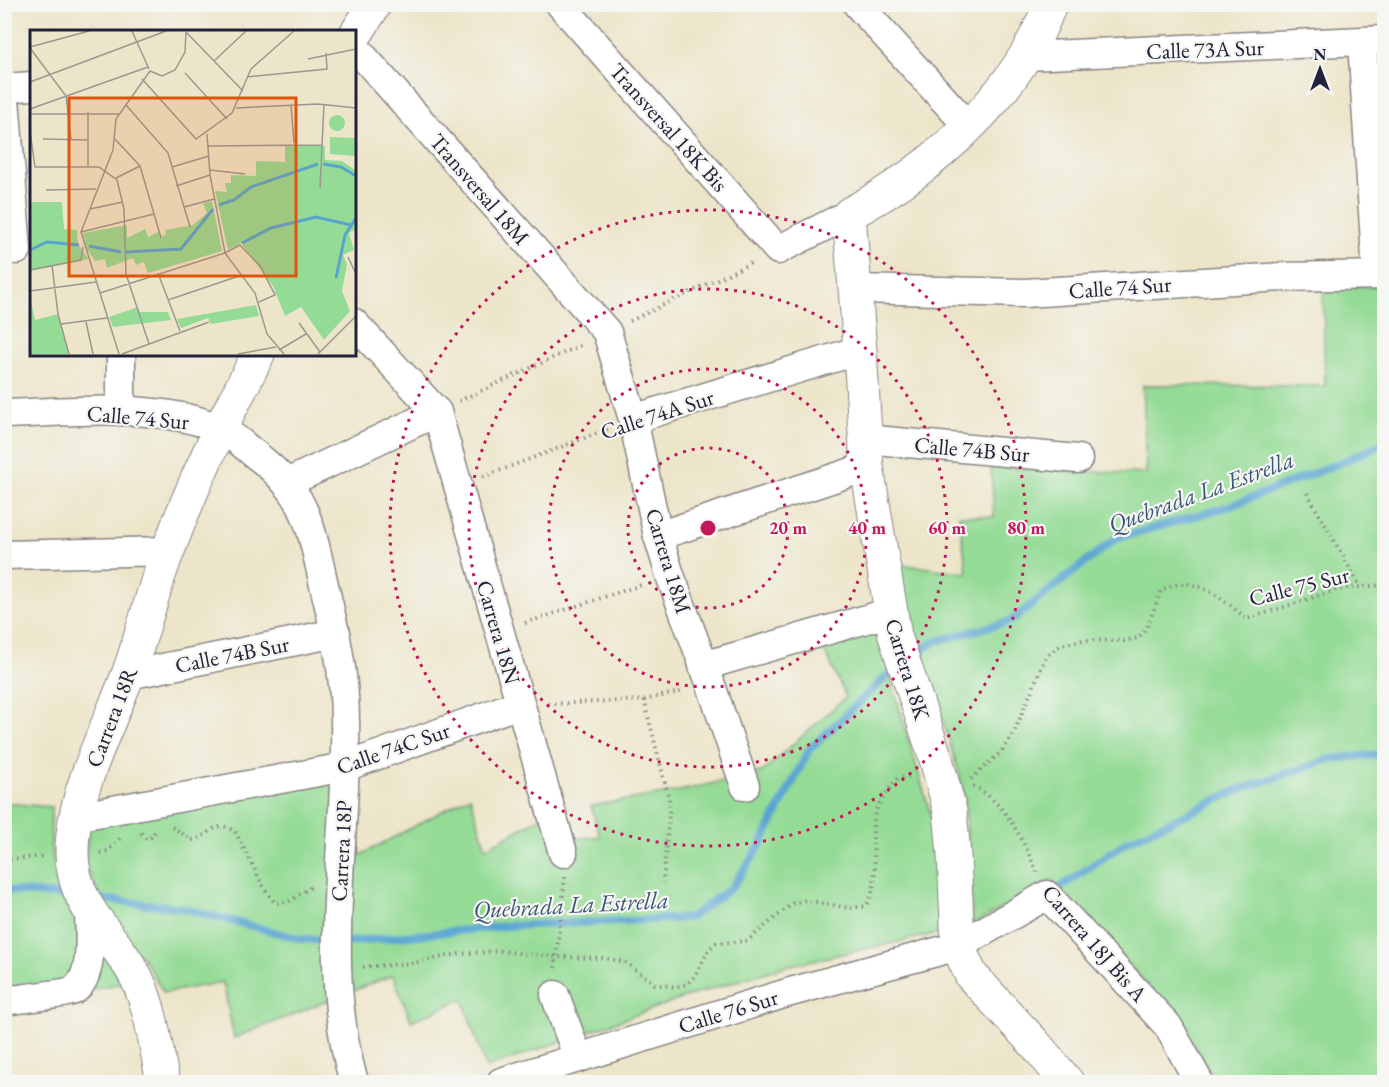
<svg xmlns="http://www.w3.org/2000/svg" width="1389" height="1087" font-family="'EB Garamond',serif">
	<rect width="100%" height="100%" fill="#f6f6f2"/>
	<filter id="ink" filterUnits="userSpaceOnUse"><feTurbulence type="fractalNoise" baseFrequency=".0167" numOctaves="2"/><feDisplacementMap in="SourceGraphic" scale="12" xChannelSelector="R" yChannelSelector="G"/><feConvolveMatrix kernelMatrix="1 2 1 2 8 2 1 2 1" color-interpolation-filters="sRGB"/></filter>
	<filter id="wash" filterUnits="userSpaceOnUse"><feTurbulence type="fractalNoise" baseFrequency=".008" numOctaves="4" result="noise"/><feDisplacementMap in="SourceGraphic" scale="24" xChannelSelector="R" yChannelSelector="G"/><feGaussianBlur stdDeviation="1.35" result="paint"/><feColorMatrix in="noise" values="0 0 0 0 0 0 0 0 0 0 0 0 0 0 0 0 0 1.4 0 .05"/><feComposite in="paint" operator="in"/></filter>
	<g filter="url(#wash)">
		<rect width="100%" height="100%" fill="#ede5c9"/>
		<!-- green -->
		<g fill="#94db95" stroke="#5b7e68" stroke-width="1.5">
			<path d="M1323 285 1384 287V1082H1218L1175 1017 1107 939 1051 880 973 925 965 801 959 773 943 721 926 679 909 621 897 564 967 573 959 515 994 517 991 467 1146 474 1143 385 1325 386Z"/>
			<path d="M875 624 931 816 939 868 941 933 786 966 692 995 486 1068 463 999 411 1021 393 975 234 1038 223 982 164 993 143 958 109 916 85 864 89 823 356 773 359 856 470 796 486 848 558 808 567 840 600 836 591 806 680 791 762 772 846 697 820 641Z"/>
			<path d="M5 803 51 807V847L58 887 75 920 107 958 123 983 5 1006Z"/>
		</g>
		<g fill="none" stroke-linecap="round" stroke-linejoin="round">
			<!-- stream -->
			<g stroke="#58a4d1" stroke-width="8">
				<path d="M913 654 937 641 1011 621 1115 539 1230 506 1335 465 1384 443"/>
				<path d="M1058 889 1126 842 1238 790 1330 759 1384 754"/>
				<path d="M4 890 65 896"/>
				<path d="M100 899 182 908 301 939 319 940"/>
				<path d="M348 942 506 926 690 918 732 887 759 848 809 750 891 672"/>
			</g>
		</g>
	</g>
	<g filter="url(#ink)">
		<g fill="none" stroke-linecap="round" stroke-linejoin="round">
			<!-- street casing -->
			<g stroke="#888482" stroke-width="31">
				<g id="street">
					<path d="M560 4 778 250 849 214"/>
					<path d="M857 4 968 126"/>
					<path d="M1362 42 1377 274"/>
					<path d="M354 46 607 332 633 419 658 536 670 575 711 685 745 786"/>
					<path d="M1026 56 1384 40"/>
					<path d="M4 86 17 250"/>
					<path d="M4 88 32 86"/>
					<path d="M855 289 1025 293 1282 277 1384 275"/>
					<path d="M354 323 437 412 563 853"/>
					<path d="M121 411V354"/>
					<path d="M4 414C72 412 154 402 218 428 231 433 242 444 252 452 264 461 276 471 286 483 310 509 316 551 324 585 335 630 345 675 345 721 347 802 335 883 337 964 338 1003 343 1045 354 1082"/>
					<path d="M633 419 860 350"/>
					<path d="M865 439 1078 459"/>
					<path d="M287 483 437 412"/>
					<path d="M658 536 867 467"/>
					<path d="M4 555 167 551"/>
					<path d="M703 666 891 612"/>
					<path d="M128 675 336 633"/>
					<path d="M75 817 345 767 519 704"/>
					<path d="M555 995 578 1058"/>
					<path d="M4 1001C16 999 67 994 74 990 95 976 89 931 89 910"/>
					<path d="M501 1082 787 993 958 946 1047 895 1168 1026 1199 1082"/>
				</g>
			</g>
			<!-- secondary casing -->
			<g stroke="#888482" stroke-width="35">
				<g id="secondary">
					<path d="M1050 4C1018 95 932 170 849 214L860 350 867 467 895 636 936 759 950 811 954 855 958 946 971 975 1035 1044 1067 1082"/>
					<path d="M354 37 375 4"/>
					<path d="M163 1082C156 1049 152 1012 138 981 120 943 82 915 74 872 62 813 106 733 127 677 143 635 152 590 169 548 184 508 201 469 219 431 232 405 246 380 258 354"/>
				</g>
			</g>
			<!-- path -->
			<g stroke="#888482" stroke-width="4" stroke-dasharray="1.5 4.5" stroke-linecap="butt">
				<path d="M630 321 753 262"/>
				<path d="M459 401 583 344"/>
				<path d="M483 477 608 429"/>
				<path d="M1307 493 1360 586"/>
				<path d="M525 623 644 584"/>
				<path d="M644 700 670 803 663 883"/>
				<path d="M548 704 644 700 684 691"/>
				<path d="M971 779 1001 752 1013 735 1046 656 1061 645 1083 640 1124 641 1138 638 1147 627 1161 591C1166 589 1173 585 1179 584 1205 581 1228 604 1247 619L1339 589 1384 585"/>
				<path d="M973 786C1006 802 1023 841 1037 872"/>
				<path d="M172 827 192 840 199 838 215 828 223 826 235 831 264 888 275 903 288 902 313 886"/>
				<path d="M141 833 146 839 151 837 156 830"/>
				<path d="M100 853 108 851 122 836"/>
				<path d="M4 860 45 856"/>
				<path d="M363 967 413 963 458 954 500 951 556 957 604 958 625 962 655 984 675 987 687 984 694 977 710 948 716 943 747 941 793 903 806 900 849 908 866 906C883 879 869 847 874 818 876 804 889 790 898 778L912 776"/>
				<path d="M555 968 565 877"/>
			</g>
			<!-- street -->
			<use href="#street" stroke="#fff" stroke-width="28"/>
			<!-- secondary -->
			<use href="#secondary" stroke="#fff" stroke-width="33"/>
		</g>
	</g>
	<!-- distance rings -->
	<g fill="none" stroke="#c2185b" stroke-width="3" stroke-dasharray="3 6">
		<circle cx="708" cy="528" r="80"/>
		<circle cx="708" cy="528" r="159"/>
		<circle cx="708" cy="528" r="239"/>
		<circle cx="708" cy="528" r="318"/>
	</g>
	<g text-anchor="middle" stroke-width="4.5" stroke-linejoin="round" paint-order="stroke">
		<!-- street labels -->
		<g font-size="22" fill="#22223b" stroke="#f6f6f2">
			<text transform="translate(1205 49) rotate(-2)" y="8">Calle 73A Sur</text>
			<text transform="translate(669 127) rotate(48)" y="8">Transversal 18K Bis</text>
			<text transform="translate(480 189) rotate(49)" y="8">Transversal 18M</text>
			<text transform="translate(1120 287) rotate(-4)" y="8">Calle 74 Sur</text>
			<text transform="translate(657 414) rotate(-18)" y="8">Calle 74A Sur</text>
			<text transform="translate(138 417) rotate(5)" y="8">Calle 74 Sur</text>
			<text transform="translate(972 449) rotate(5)" y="8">Calle 74B Sur</text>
			<text transform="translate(669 561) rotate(73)" y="8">Carrera 18M</text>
			<text transform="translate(1299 586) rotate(-14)" y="8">Calle 75 Sur</text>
			<text transform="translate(499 632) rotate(74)" y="8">Carrera 18N</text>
			<text transform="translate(232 654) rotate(-11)" y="8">Calle 74B Sur</text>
			<text transform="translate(908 669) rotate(73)" y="8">Carrera 18K</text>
			<text transform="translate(111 717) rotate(-69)" y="8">Carrera 18R</text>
			<text transform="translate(393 748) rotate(-19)" y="8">Calle 74C Sur</text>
			<text transform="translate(341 851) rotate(-87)" y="8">Carrera 18P</text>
			<text transform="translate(1095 943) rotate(49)" y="8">Carrera 18J Bis A</text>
			<text transform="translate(728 1011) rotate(-17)" y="8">Calle 76 Sur</text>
		</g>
		<!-- water labels -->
		<g font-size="24" font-style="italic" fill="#385677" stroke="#f6f6f2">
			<text transform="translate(1201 492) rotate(-20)" y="8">Quebrada La Estrella</text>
			<text transform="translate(571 905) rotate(-3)" y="8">Quebrada La Estrella</text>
		</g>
	</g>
	<!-- overview -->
	<g transform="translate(30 30)">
		<rect width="326" height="326" fill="#ede5c9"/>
		<path d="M299 93a8 8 0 1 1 16 0a8 8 0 1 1-16 0ZM300 107 325 108V126L300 124ZM255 115 295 116V130L312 131 325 140V200L319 203 324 220 313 225 317 234 312 261 320 281 294 310 271 277 255 286 243 256 211 213 198 220 185 161 197 162 195 153H201V145L226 146V131L255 132ZM182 171 192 221 118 243 114 232 106 235 103 228 77 238 75 229 65 231 56 218 53 203 97 195V208L115 199 118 207 130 201 131 206 136 205 135 200 163 195 177 183 173 173ZM0 172H32L34 199 47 200 48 214 59 229 0 241ZM0 265 5 290 28 284 39 324H0ZM226 275 229 286 181 294 178 288 151 298 147 289ZM108 277 110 282H138L141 290 83 297 79 287Z" fill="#94db95"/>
		<path fill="none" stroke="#58a4d1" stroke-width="3" d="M293 134 311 137 326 146M189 175 204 170 221 157 288 134M212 213 241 198 286 187 321 195M59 216 91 222M0 220 17 212 49 215M96 222 151 219 183 179M306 248 315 205 326 188"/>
		<path fill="none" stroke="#9c9790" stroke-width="1.5" d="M102 1 119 39M156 2 213 61M0 17 59 1M0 18 36 66 41 109M278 29 326 19M184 31 216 1M120 41 132 46 145 40 155 22 156 2M155 43 197 89M217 47 297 39 296 23M112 49 166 109 202 83 221 39 264 1M0 52 136 1M96 75 138 123 160 197M261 75 264 113M206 78 288 74 326 78M0 79 118 37M0 84H89M0 101 5 137H69L87 150 94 179 96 244 119 314M177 104 180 145 195 223 225 263 237 304 254 324M13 109 58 110M85 109 110 136 131 208M178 116 292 115M58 136V82M142 137 179 126M180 140 215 144M86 148 110 136M146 156 180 145M290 158 294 74M16 160 66 159M154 177 184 169M60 179 93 172M51 202 124 184M318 227 326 244M22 235 28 284 39 324M0 240 51 230 53 217M128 243 150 301M0 261 66 252M70 263 195 223 210 215 230 236 245 265 229 272M138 270 212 245M56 292 63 324M269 293 290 322M31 294 77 288M249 320 276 304M89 324 51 202 83 120 86 89 120 41M92 324 179 292M208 324 246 317M288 324 326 286"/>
		<path fill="#de560e" fill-opacity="0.15" stroke="#de560e" stroke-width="3" d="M39 68H266V246H39Z"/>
		<rect width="326" height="326" fill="none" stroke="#22223b" stroke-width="3"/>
	</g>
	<circle cx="708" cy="528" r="9" fill="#c2185b" stroke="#f6f6f2" stroke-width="3"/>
	<g font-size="18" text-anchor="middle" font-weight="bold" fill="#c2185b" stroke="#f6f6f2" stroke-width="4.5" stroke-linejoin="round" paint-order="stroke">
		<text x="788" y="534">20 m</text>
		<text x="867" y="534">40 m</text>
		<text x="947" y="534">60 m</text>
		<text x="1026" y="534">80 m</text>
	</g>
	<!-- margin -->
	<rect width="1389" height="1087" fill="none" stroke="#f6f6f2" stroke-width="24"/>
	<!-- north arrow -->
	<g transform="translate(1320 69)" stroke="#f6f6f2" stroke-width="4.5" paint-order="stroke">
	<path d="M0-4.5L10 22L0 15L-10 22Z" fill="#22223b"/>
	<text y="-9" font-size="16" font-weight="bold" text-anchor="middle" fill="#22223b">N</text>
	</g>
</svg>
